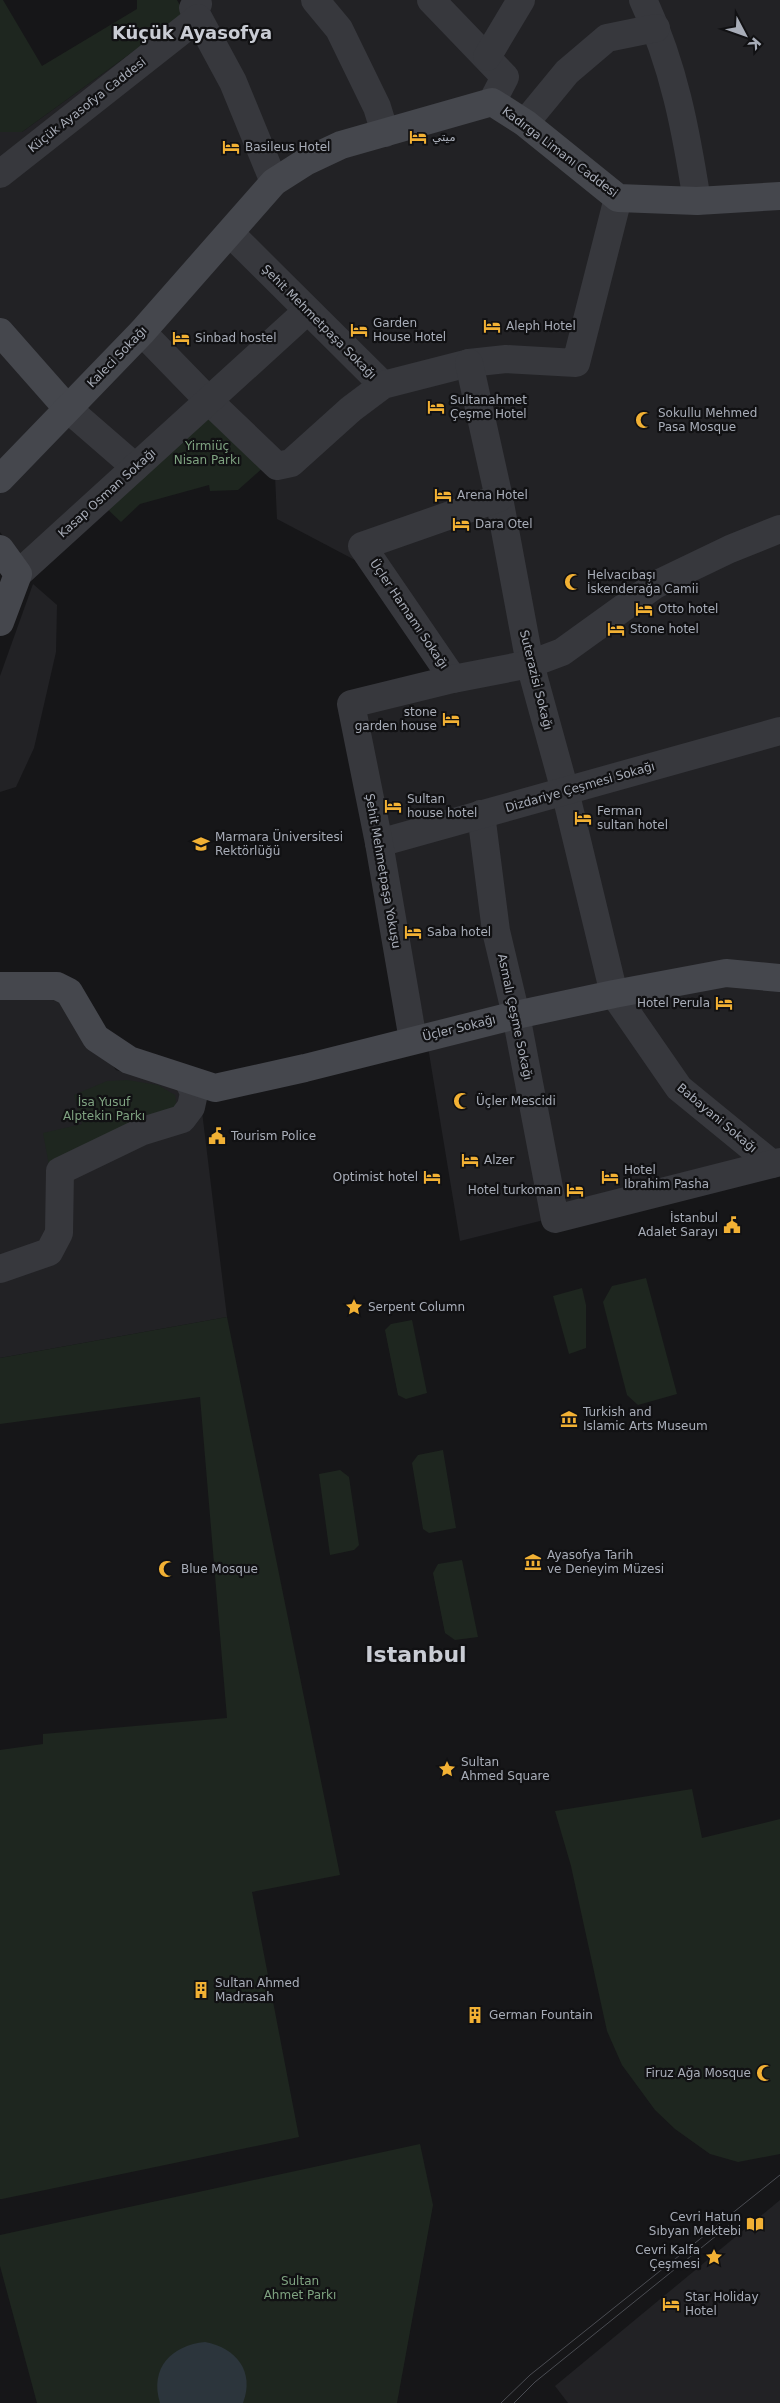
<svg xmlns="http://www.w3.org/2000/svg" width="780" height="2403" font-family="'DejaVu Sans',Vazirmatn,sans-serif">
	<rect width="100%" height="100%" fill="#161618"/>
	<!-- built -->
	<g fill="#222225">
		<path d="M186 0H780V187L628 190 480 96 336 134 0 465V132H22L185 14Z"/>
		<path d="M481 114 514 125 622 208 780 206V967L425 1027 361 709 455 687 370 568 277 519 275 476 207 411 29 571 0 532V491L282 188 330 157Z"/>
		<path d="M33 584 57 605 56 652 34 748 16 787 0 792V676Z"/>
		<path d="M728 980 780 987V1161L460 1241 428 1047Z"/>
		<path d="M0 995 60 998 116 1070 200 1095 227 1317 0 1358Z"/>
		<path d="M780 2200V2403H568L555 2386Z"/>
	</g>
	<!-- green -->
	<g fill="#1e261f">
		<path d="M0 0H3L42 66 137 9V0H177L185 14 22 132H0Z"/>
		<path d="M207 410 265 466 238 490 210 491 209 485 140 504 121 522 103 505Z"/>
		<path d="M127 1080 158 1085 175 1095 178 1112 49 1165 43 1133 82 1124 74 1095 107 1081Z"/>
		<path d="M646 1278 677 1394 638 1405 627 1395 603 1302 612 1286Z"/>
		<path d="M582 1288 586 1305V1348L569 1354 553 1296Z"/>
		<path d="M227 1317 340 1875 252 1892 299 2137 2 2199H0V1750L43 1744V1734L227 1718 200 1397 0 1424V1358Z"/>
		<path d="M412 1320 427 1393 406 1399 398 1395 385 1330 391 1324Z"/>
		<path d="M443 1450 456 1528 429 1533 423 1529 412 1463 418 1455Z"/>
		<path d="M340 1470 349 1477 359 1545 354 1550 330 1555 319 1474Z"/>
		<path d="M462 1560 478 1637 455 1640 445 1633 433 1573 438 1564Z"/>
		<path d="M692 1789 702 1838 780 1819V2154L738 2162 710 2154 675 2129 655 2110 622 2065 607 2031 571 1866 555 1811Z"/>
		<path d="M420 2144 433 2205 397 2403H37L0 2266V2235Z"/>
	</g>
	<!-- water -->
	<path fill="#2c353c" d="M205 2342C236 2348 255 2371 243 2403H160C149 2368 172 2345 205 2342Z"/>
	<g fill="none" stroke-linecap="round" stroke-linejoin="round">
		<!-- minor -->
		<g stroke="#37383d" stroke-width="28">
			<path d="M315 0 339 29 377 107 385 133"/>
			<path d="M431 0 505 77 492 102"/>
			<path d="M643 0C674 65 686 131 697 201"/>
			<path d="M198 4 193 8 233 82 274 182"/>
			<path d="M487 57 521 0"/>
			<path d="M525 123 567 72 607 38 656 28"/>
			<path d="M0 174 198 18"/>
			<path d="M230 233 383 385"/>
			<path d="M142 332 208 400 277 466 291 463 351 409 383 385 469 363 506 359 576 363 618 198"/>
			<path d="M469 363 499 498 530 664 565 791 614 994 679 1088 772 1164"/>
			<path d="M67 408 135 467"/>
			<path d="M18 574 307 311"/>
			<path d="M453 679 362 546 499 498"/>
			<path d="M481 814 496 931 516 1015 555 1219 780 1162"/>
			<path d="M379 843 780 731"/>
			<path d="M413 1040 379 843 351 704 453 679 530 664 562 652 655 585 730 549 780 529"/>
			<path d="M0 1269 49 1252 59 1233 60 1171 143 1131 182 1119 191 1107 194 1093 188 1080"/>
		</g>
		<!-- secondary -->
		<g stroke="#45474d" stroke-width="28">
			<path d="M0 332 67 408"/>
			<path d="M0 479 142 332 274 182 307 161 341 145 492 102 525 123 618 198 697 201 780 196"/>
			<path d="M0 549 18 574 0 622"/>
			<path d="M0 986H57L69 992 96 1038 129 1060 215 1088 305 1068 516 1015 614 994 726 973 780 978"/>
		</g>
		<!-- tram -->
		<g stroke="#4a4c52" stroke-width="1">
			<path d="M501 2403 530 2375 780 2175"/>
			<path d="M514 2403 535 2382 732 2223"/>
		</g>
	</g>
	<!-- icons -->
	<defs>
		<g id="hotel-bare" transform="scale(1.35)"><path d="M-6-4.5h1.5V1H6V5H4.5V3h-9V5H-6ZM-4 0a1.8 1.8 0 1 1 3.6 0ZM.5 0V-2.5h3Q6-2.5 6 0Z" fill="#f2b134" stroke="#111113" stroke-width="2.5" paint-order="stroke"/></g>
		<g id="mosque-bare" transform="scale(1.35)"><path d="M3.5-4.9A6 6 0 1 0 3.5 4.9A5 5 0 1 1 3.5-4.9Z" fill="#f2b134" stroke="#111113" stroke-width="2.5" paint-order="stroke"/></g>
		<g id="university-bare" transform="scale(1.35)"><path d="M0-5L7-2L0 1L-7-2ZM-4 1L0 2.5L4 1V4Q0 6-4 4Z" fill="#f2b134" stroke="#111113" stroke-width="2.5" paint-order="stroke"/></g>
		<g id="civic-bare" transform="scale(1.35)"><path d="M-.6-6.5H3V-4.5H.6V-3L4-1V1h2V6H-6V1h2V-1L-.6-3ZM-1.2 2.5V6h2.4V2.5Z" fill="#f2b134" stroke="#111113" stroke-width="2.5" paint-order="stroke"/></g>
		<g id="sight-bare" transform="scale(1.35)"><path d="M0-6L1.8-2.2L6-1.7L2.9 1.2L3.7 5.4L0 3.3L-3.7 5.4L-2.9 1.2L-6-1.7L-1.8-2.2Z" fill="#f2b134" stroke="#111113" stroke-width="2.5" paint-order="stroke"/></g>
		<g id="museum-bare" transform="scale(1.35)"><path d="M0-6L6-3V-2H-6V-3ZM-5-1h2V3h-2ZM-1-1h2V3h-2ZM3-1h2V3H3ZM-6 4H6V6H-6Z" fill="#f2b134" stroke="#111113" stroke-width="2.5" paint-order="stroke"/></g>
		<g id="building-bare" transform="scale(1.35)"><path d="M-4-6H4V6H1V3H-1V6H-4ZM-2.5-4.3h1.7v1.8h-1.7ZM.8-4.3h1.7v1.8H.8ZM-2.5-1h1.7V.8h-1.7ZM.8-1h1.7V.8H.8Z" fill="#f2b134" stroke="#111113" stroke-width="2.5" paint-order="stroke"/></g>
		<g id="library-bare" transform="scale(1.35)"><path d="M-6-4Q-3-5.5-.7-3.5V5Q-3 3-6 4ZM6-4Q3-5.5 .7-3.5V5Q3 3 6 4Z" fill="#f2b134" stroke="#111113" stroke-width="2.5" paint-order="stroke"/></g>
	</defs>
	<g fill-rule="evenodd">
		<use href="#hotel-bare" x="418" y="137"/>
		<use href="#hotel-bare" x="231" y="147"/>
		<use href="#hotel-bare" x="492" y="326"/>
		<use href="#hotel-bare" x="359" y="330"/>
		<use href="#hotel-bare" x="181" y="338"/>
		<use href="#hotel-bare" x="436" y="407"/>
		<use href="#mosque-bare" x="644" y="420"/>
		<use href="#hotel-bare" x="443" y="495"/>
		<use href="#hotel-bare" x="461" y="524"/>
		<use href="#mosque-bare" x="573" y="582"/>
		<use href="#hotel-bare" x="644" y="609"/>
		<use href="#hotel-bare" x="616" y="629"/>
		<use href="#hotel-bare" x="451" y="719"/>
		<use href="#hotel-bare" x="393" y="806"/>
		<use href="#hotel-bare" x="583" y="818"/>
		<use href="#university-bare" x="201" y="844"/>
		<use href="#hotel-bare" x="413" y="932"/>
		<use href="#hotel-bare" x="724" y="1003"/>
		<use href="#mosque-bare" x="462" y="1101"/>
		<use href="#civic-bare" x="217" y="1136"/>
		<use href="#hotel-bare" x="470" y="1160"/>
		<use href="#hotel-bare" x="432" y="1177"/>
		<use href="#hotel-bare" x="610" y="1177"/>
		<use href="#hotel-bare" x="575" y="1190"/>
		<use href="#civic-bare" x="732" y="1225"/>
		<use href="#sight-bare" x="354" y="1307"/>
		<use href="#museum-bare" x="569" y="1419"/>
		<use href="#museum-bare" x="533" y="1562"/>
		<use href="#mosque-bare" x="167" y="1569"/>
		<use href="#sight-bare" x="447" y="1769"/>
		<use href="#building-bare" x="201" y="1990"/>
		<use href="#building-bare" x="475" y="2015"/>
		<use href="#mosque-bare" x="765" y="2073"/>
		<use href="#library-bare" x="755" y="2224"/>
		<use href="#sight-bare" x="714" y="2257"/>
		<use href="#hotel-bare" x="671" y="2304"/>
	</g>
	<g text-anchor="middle" stroke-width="4.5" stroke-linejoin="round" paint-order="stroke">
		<!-- street labels -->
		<g font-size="12" fill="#a8adb8" stroke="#111113">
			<text transform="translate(87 105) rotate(-38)" y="4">Küçük Ayasofya Caddesi</text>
			<text transform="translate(560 152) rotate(37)" y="4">Kadırga Limanı Caddesi</text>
			<text transform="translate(319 322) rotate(45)" y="4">Şehit Mehmetpaşa Sokağı</text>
			<text transform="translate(117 357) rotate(-46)" y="4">Kaleci Sokağı</text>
			<text transform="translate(107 493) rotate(-42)" y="4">Kasap Osman Sokağı</text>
			<text transform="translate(409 614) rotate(56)" y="4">Üçler Hamamı Sokağı</text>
			<text transform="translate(536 680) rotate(76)" y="4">Suterazisi Sokağı</text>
			<text transform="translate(580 787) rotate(-16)" y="4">Dizdariye Çeşmesi Sokağı</text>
			<text transform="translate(383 871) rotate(80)" y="4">Şehit Mehmetpaşa Yokuşu</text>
			<text transform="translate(515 1017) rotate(78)" y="4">Asmalı Çeşme Sokağı</text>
			<text transform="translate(459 1028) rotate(-14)" y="4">Üçler Sokağı</text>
			<text transform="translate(717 1118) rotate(40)" y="4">Babayani Sokağı</text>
		</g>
		<!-- poi labels -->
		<g font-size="12" fill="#a8adb8" stroke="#111113" text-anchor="start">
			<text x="432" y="141">ميتي</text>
			<text x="245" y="151">Basileus Hotel</text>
			<text x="373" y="327">Garden<tspan x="373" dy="14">House Hotel</tspan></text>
			<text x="506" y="330">Aleph Hotel</text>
			<text x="195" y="342">Sinbad hostel</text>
			<text x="450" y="404">Sultanahmet<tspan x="450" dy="14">Çeşme Hotel</tspan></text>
			<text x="658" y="417">Sokullu Mehmed<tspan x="658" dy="14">Pasa Mosque</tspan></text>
			<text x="457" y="499">Arena Hotel</text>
			<text x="475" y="528">Dara Otel</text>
			<text x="587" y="579">Helvacıbaşı<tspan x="587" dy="14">İskenderağa Camii</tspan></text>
			<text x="658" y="613">Otto hotel</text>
			<text x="630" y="633">Stone hotel</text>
			<text x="437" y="716" text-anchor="end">stone<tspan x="437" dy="14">garden house</tspan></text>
			<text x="407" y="803">Sultan<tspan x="407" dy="14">house hotel</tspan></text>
			<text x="597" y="815">Ferman<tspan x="597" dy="14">sultan hotel</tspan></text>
			<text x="215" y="841">Marmara Üniversitesi<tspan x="215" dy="14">Rektörlüğü</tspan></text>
			<text x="427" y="936">Saba hotel</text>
			<text x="710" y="1007" text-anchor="end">Hotel Perula</text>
			<text x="476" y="1105">Üçler Mescidi</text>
			<text x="231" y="1140">Tourism Police</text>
			<text x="484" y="1164">Alzer</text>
			<text x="624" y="1174">Hotel<tspan x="624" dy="14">Ibrahim Pasha</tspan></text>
			<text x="418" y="1181" text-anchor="end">Optimist hotel</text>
			<text x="561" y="1194" text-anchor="end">Hotel turkoman</text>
			<text x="718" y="1222" text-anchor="end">İstanbul<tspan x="718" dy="14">Adalet Sarayı</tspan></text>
			<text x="368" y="1311">Serpent Column</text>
			<text x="583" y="1416">Turkish and<tspan x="583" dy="14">Islamic Arts Museum</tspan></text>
			<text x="547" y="1559">Ayasofya Tarih<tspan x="547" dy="14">ve Deneyim Müzesi</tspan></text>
			<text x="181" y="1573">Blue Mosque</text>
			<text x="461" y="1766">Sultan<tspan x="461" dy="14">Ahmed Square</tspan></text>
			<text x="215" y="1987">Sultan Ahmed<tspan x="215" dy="14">Madrasah</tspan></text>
			<text x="489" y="2019">German Fountain</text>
			<text x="751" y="2077" text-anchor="end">Firuz Ağa Mosque</text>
			<text x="741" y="2221" text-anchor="end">Cevri Hatun<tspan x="741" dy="14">Sıbyan Mektebi</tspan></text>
			<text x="700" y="2254" text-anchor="end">Cevri Kalfa<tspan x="700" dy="14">Çeşmesi</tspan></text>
			<text x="685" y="2301">Star Holiday<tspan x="685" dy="14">Hotel</tspan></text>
		</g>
		<!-- park labels -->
		<g font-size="12" fill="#7fa381" stroke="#111113">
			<text x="207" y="450">Yirmiüç<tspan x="207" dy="14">Nisan Parkı</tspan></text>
			<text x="104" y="1106">İsa Yusuf<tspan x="104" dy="14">Alptekin Parkı</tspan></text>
			<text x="300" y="2285">Sultan<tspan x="300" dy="14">Ahmet Parkı</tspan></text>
		</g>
		<!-- district labels -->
		<g font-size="18" font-weight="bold" fill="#c9ccd4" stroke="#111113">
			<text x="192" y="39">Küçük Ayasofya</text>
		</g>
		<!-- town labels -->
		<g font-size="22" font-weight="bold" fill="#c9ccd4" stroke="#111113">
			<text x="416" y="1662">Istanbul</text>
		</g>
	</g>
	<!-- north arrow -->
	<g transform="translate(745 35) rotate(131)" stroke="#111113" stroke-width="4" paint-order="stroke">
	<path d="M0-4L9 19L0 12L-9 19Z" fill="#a8adb8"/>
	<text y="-8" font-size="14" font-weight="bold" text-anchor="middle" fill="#a8adb8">K</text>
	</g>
</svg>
